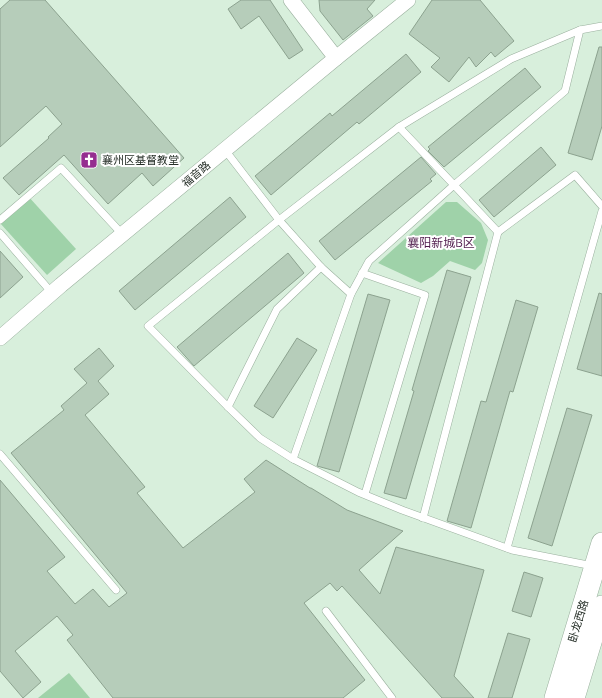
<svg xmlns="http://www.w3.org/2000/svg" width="602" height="698" font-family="Ubuntu,'Noto Sans SC',sans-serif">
	<rect width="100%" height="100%" fill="#d8efdc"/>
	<!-- green -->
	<g fill="#9fd2a9">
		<path d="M28 196 76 249 47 275 0 223Z"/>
		<path d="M446 202H457L481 223 488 240 482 263 475 270 450 261 433 276 421 283 378 263Z"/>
		<path d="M69 673 90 698H38Z"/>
	</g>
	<!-- building -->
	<g fill="#b6cdba" stroke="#8ca28f">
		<path d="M10 0H45L184 158 153 186 142 173 108 204 64 155 19 195 3 178 49 138 48 137 62 124 46 106 0 147V9Z"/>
		<path d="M241 0H270L303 50 289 59 259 16 241 29 228 9Z"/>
		<path d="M319 0H375L367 9 373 16 343 40 320 11Z"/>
		<path d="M432 0H480L514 41 495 57 491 52 476 67 469 57 449 82 431 67 440 58 409 34Z"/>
		<path d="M599 47H602V126L592 160 568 153Z"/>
		<path d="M406 54 421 72 359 124 357 122 271 195 255 176 330 113 332 116Z"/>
		<path d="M525 68 541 87 444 167 428 151 430 149 428 147Z"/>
		<path d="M541 147 556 165 494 217 479 200Z"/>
		<path d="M421 157 436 174 430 179 432 181 335 260 319 241Z"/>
		<path d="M230 197 246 217 135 310 119 291Z"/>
		<path d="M0 251 23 277 0 298Z"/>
		<path d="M288 253 304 273 194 366 177 347Z"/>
		<path d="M447 270 471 277 406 499 384 493 414 391 412 390Z"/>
		<path d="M599 293 602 294V376L577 369Z"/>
		<path d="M368 294 390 300 339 472 317 466Z"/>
		<path d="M516 300 538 307 513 392 510 391 471 528 447 521 481 401 486 402Z"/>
		<path d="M297 338 317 350 273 418 254 406Z"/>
		<path d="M99 348 114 366 98 381 109 394 85 415 145 487 137 493 183 548 255 492 244 479 266 460 310 488H311L347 510 403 531 359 570 380 594 396 547 484 570 454 676 474 698H442L342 586 337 591 330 583 304 603 365 680 343 698H113L67 640 73 635 57 616 15 651 41 682 23 698 0 671V480L65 557 47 571 75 604 93 589 109 607 127 593 11 453 64 410 61 406 87 383 74 369Z"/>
		<path d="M567 408 592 415 552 546 528 538Z"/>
		<path d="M524 572 543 578 531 617 512 611Z"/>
		<path d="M508 633 530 639 512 698H488Z"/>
	</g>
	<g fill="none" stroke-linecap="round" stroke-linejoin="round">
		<!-- service casing -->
		<g stroke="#9ab09e" stroke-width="8">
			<g id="service">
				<path d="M399 127 511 59 580 30"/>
				<path d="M225 150 279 220 321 267 351 294 293 459 358 492 402 510 512 550 593 566"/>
				<path d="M0 220 61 168 123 235"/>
				<path d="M498 232 575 175 602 206"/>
				<path d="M0 233 52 293"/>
				<path d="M362 273 425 295 365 494"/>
				<path d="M351 294 369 261 454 185 498 232 423 518"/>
				<path d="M228 407 277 309 321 267"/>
				<path d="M0 454 116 590"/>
				<path d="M293 459 260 438 228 407 148 326 279 220 399 127 454 185 565 91 580 30 602 26"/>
				<path d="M507 548 602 211"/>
				<path d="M326 611 392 698"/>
			</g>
		</g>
		<!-- minor casing -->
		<g stroke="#9ab09e" stroke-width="16">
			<g id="minor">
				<path d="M336 58 408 0"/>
				<path d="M0 338 61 285 336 58 291 0"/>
			</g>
		</g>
		<!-- secondary casing -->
		<g stroke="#9ab09e" stroke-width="22">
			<g id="secondary">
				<path d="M555 698 602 543"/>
				<path d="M574 698 602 606"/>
			</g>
		</g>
		<!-- service -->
		<use href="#service" stroke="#fff" stroke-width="7"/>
		<!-- minor -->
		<use href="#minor" stroke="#fff" stroke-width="15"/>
		<!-- secondary -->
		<use href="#secondary" stroke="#fff" stroke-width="21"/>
	</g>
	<!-- icons -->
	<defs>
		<g id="church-square" transform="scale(0.9)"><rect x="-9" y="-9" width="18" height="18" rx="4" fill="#952d90" stroke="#fff"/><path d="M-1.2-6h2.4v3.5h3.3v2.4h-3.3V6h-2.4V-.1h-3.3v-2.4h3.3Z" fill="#fff"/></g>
	</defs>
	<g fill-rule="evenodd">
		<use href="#church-square" x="89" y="160"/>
	</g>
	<g text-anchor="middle" stroke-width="4" stroke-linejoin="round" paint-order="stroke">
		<!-- poi labels -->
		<g font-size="11" fill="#262f28" stroke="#fff" text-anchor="start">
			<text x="102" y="164">襄州区基督教堂</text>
		</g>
		<!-- street labels -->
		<g font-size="11" fill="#262f28" stroke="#fff">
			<text transform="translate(196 174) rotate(-40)" y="4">福音路</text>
			<text transform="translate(578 621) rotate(-73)" y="4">卧龙西路</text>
		</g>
		<!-- neighbourhood labels -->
		<g font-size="12" fill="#501d4d" stroke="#fff">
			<text x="441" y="247">襄阳新城B区</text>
		</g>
	</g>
</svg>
